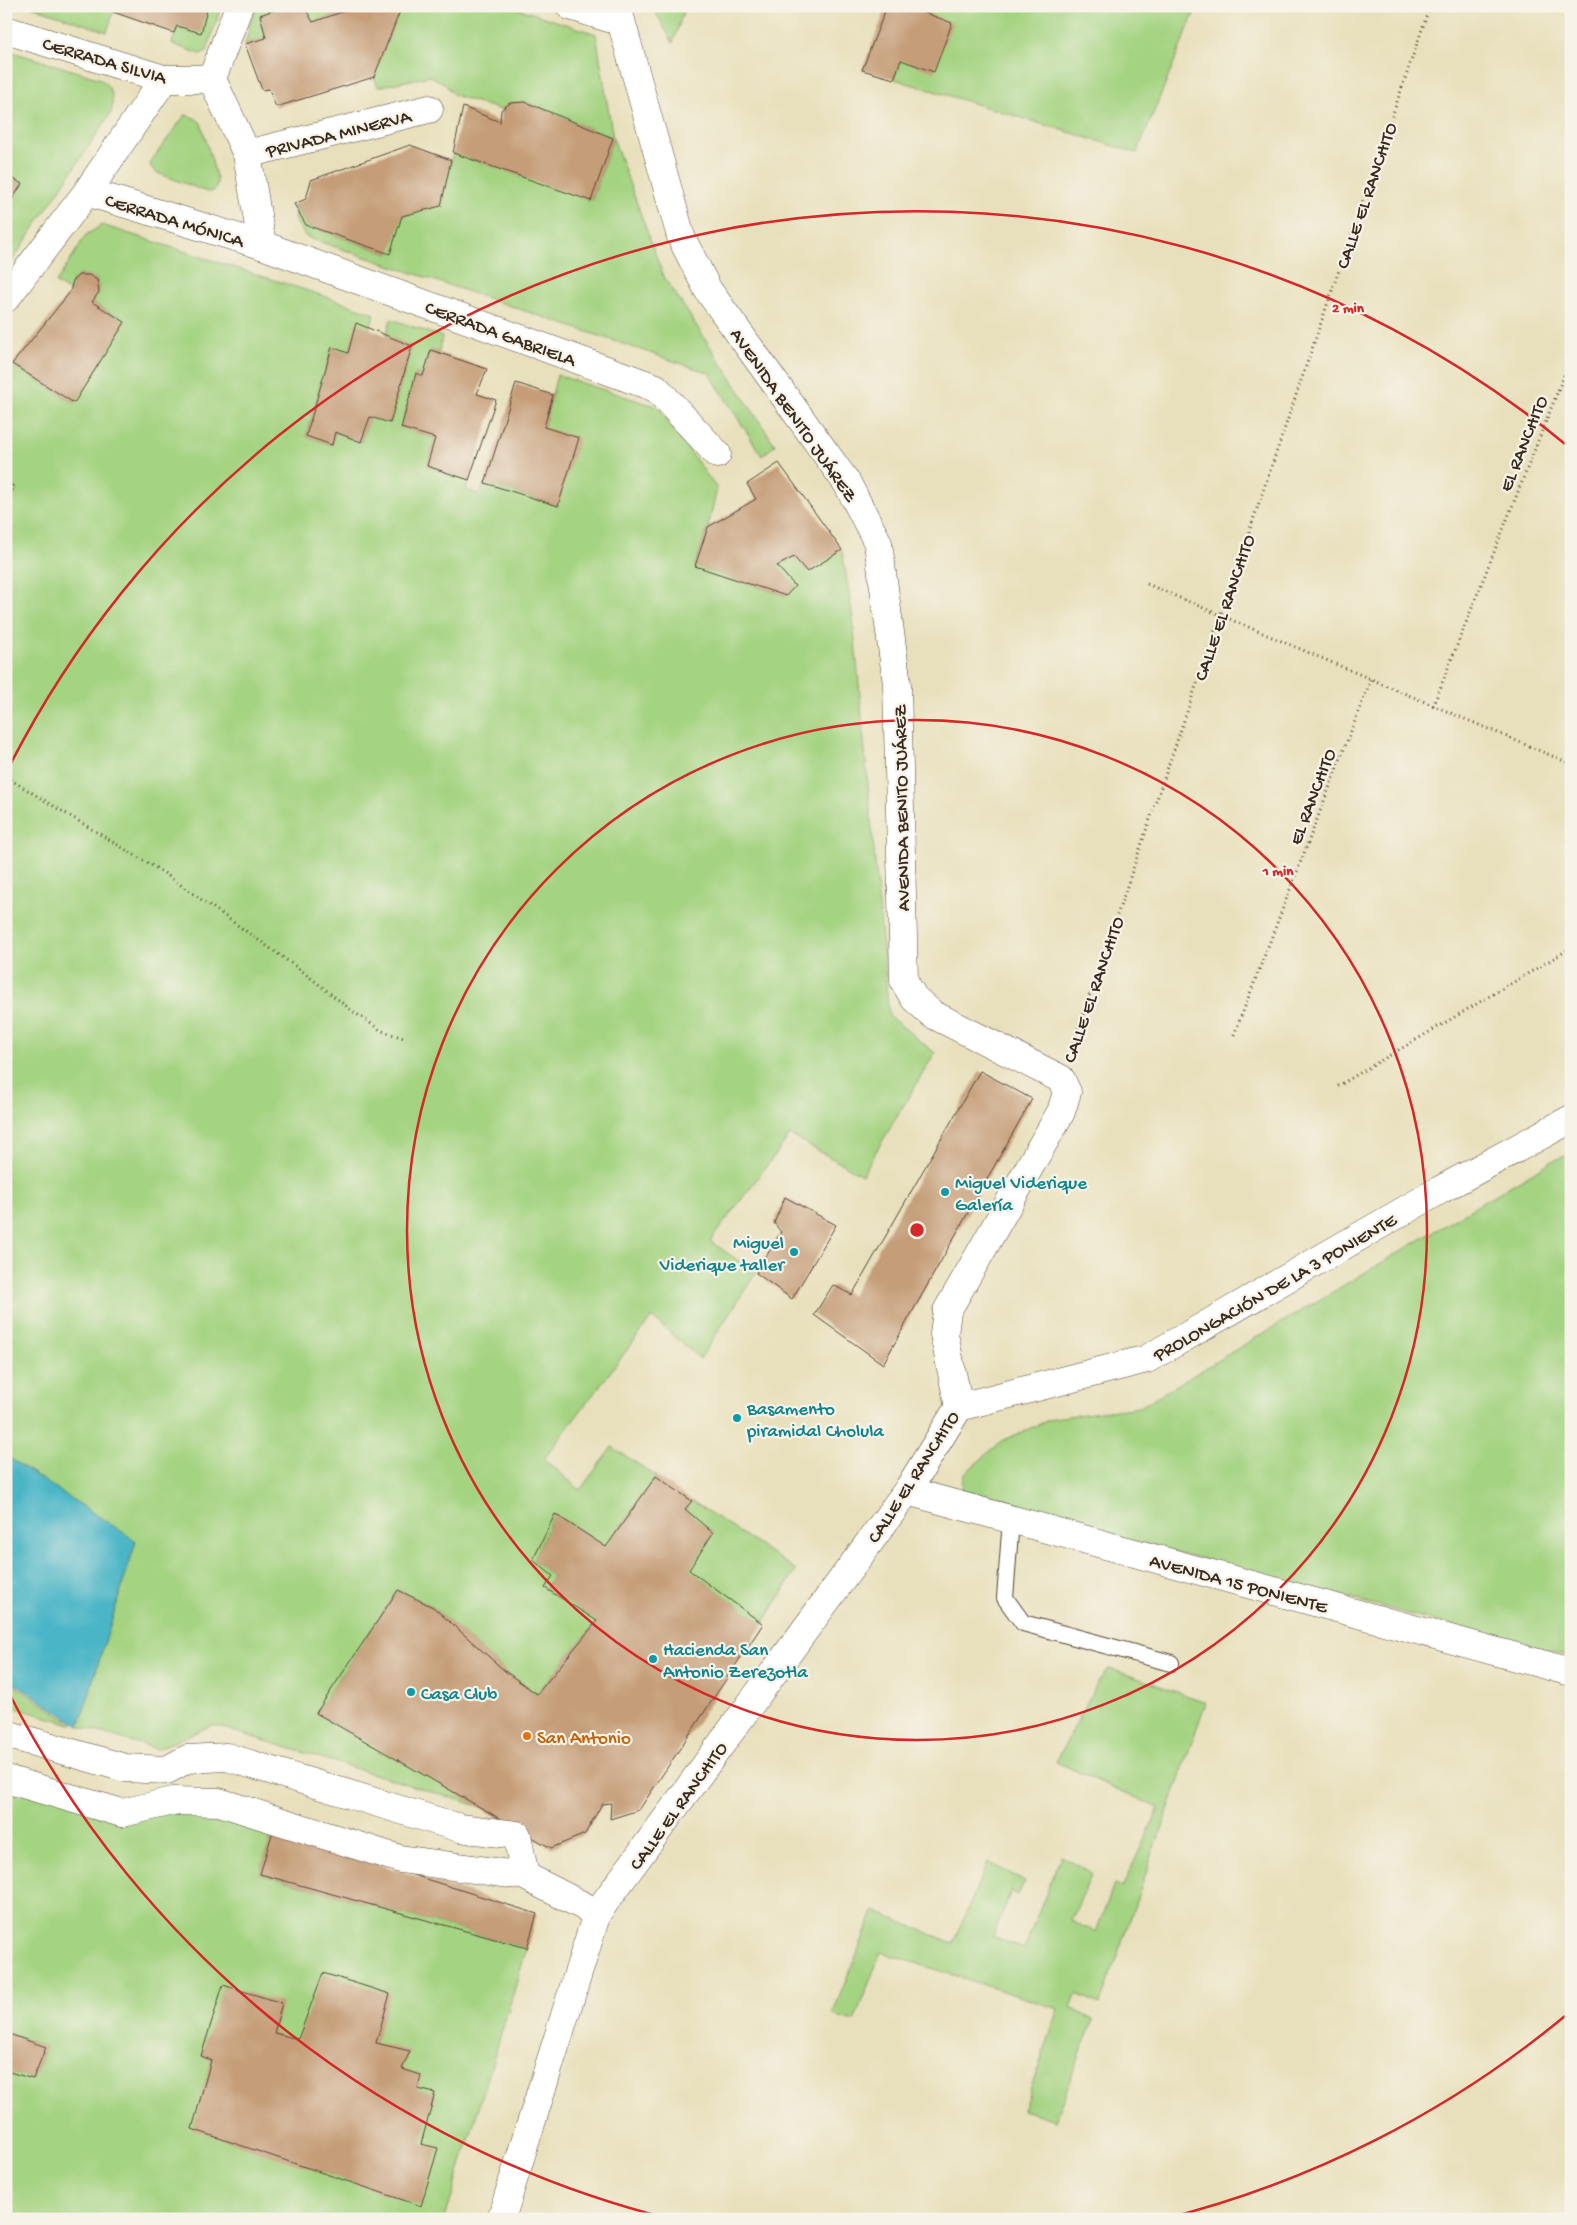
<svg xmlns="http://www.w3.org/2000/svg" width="1577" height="2225" font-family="'Gochi Hand',sans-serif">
	<rect width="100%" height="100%" fill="#f7f3e8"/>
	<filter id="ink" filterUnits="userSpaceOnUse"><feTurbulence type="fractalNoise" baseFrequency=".02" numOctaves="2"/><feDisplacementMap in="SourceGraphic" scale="10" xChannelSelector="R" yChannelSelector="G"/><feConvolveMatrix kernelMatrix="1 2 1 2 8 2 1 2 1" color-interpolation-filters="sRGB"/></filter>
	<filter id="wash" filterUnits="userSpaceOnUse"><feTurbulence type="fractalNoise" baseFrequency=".0096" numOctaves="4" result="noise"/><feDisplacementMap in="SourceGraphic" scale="20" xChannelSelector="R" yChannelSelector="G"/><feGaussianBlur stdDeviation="1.12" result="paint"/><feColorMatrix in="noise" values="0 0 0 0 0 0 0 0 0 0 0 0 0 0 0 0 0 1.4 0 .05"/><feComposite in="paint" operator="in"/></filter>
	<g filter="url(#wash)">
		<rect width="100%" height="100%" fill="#e8e0bc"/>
		<!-- green -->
		<g fill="#a4d381" stroke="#707e50">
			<path d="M31 6H115L107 32Z"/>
			<path d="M208 6H221L207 51 200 54 172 44 177 26Z"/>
			<path d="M255 6H285L260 15 266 38 245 44Z"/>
			<path d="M304 6H359L313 22Z"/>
			<path d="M400 6H510L596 34 613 138 663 275 775 445 762 456 709 373 306 237 296 222 294 204 306 225 389 254 402 216 439 206 453 153 592 200 613 138 525 102 510 103 501 110 454 95 444 83 430 76 378 87 374 77Z"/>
			<path d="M652 6H685L673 43Z"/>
			<path d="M907 6H1197L1137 153 894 79 901 60Z"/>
			<path d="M6 50 101 79C113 89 114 98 111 113L6 270V209L22 184 6 174Z"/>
			<path d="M185 115 195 118 201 123 217 179V184L214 191 207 192 155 172 150 165 152 160Z"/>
			<path d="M102 225 327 297 375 314 369 329 348 353 332 348 306 436 332 445 335 432 361 442 370 417 390 423 412 346 386 336 391 319 442 337 439 352 430 350 423 376 416 373 401 428 435 438 427 466 469 480 466 490 480 494 485 483 558 506 544 427 557 375 658 407 717 489 708 527 695 566 786 596 795 586 777 566 794 557 842 550 853 619 889 1016 935 1053 862 1175 790 1135 710 1241 756 1273 700 1359 652 1317 544 1459 580 1490 612 1447 656 1476 606 1547 554 1514 533 1560 553 1576 545 1588 597 1621 537 1694 506 1672 433 1607 398 1590 316 1713 485 1808 213 1725 157 1749 79 1726 136 1541 6 1456V499L15 487 6 482V361L75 403 125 322 92 302 99 292 97 280 89 276 79 275 73 280 70 292 56 283 86 235Z"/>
			<path d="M1571 1154V1657L961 1495 964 1474 1002 1441 1053 1418 1140 1407 1552 1161Z"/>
			<path d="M692 1501 796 1570 763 1624 689 1570 713 1533 685 1510Z"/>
			<path d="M1108 1668 1206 1702 1100 2004 1076 1994 1071 2008 1093 2020 1055 2120 1023 2110 1059 2009 881 1952 854 2021 832 2015 874 1911 953 1943 988 1862 1025 1881 1018 1895 1011 1891 993 1937 1024 1949 1061 1856 1092 1873 1071 1921 1096 1932 1114 1885 1122 1888 1159 1808 1056 1762 1096 1686Z"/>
			<path d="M6 1680 74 1725 6 1705Z"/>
			<path d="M6 1789 164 1808 219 1811 273 1831 260 1874 527 1948 445 2219H6V2071L33 2079 46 2047 6 2033Z"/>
		</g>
		<!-- water -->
		<path fill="#49b5c6" stroke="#427072" d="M6 1456 136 1541 79 1726 6 1678Z"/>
		<g id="blocks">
			<!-- building -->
			<g fill="#c59d78">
				<path d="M115 6H208L201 33 177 26 174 33 113 12Z"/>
				<path d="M285 6H304L313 22 359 6H402L374 77 276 107 269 89 262 90 245 44 266 38 260 15Z"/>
				<path d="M887 6H907L952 23 934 72 901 60 894 79 862 70Z"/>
				<path d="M525 102 613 138 591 201 453 153 463 107 500 122 501 110 510 103Z"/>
				<path d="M410 145 451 160 441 206 402 216 390 254 306 225 294 204 306 199 311 180Z"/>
				<path d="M6 174 22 184 6 209Z"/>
				<path d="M79 275H89L97 280 99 292 92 302 125 322 74 403 12 364 70 292 73 280Z"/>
				<path d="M356 323 412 346 390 423 370 417 361 442 335 432 332 445 306 436 332 347 348 353Z"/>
				<path d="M431 350 487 369 477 394 496 400 469 480 427 466 435 438 401 428 416 373 423 376Z"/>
				<path d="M516 383 553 395 544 427 579 438 558 506 485 483Z"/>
				<path d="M779 463 842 550 807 572 794 557 777 566 795 586 786 596 695 566 708 527 756 499 747 484Z"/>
				<path d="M6 482 15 487 6 499Z"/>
				<path d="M980 1071 1032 1099 883 1364 814 1315 833 1285 852 1295Z"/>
				<path d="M785 1197 836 1225 792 1299 756 1273 781 1232 774 1223Z"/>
				<path d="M656 1476 692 1501 685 1509 713 1533 689 1570 763 1624 639 1810 610 1819 611 1803 602 1804 585 1834 551 1848 316 1713 398 1590 433 1607 506 1672 537 1694 597 1621 545 1588 553 1576 533 1560 555 1514 606 1547Z"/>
				<path d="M273 1831 537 1914 527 1948 260 1874Z"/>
				<path d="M323 1973 390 1994 376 2043 410 2051 402 2069 421 2075 418 2089 435 2093 421 2144 438 2148 421 2206 192 2129 211 2060 201 2056 223 1985 282 2003 274 2033 298 2039Z"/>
				<path d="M6 2033 46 2047 33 2079 6 2071Z"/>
			</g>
		</g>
	</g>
	<g filter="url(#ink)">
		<use href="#blocks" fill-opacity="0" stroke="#554536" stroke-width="1"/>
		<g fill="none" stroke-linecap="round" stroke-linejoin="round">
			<!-- lane casing -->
			<g stroke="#554536" stroke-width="18">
				<path id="lane" d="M1011 1519 1005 1598 1023 1623 1171 1663"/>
			</g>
			<!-- street casing -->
			<g stroke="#554536" stroke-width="29">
				<g id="street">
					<path d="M570 6 621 22"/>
					<path d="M6 30 164 79H212L247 154 262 245"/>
					<path d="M212 79 239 6"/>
					<path d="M247 154 429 109"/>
					<path d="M87 192 262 245 656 388 717 454"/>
					<path d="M6 298 87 192 164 79"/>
					<path d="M959 1407 1147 1359 1440 1190 1571 1119"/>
					<path d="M907 1491 1571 1672"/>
					<path d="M6 1734 125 1768 167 1770 187 1759 227 1757 460 1828 517 1835 525 1876"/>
					<path d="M6 1779 122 1813 173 1801 219 1802 400 1859 525 1876 597 1913"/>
					<path d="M501 2219 597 1913 907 1491 959 1407 944 1334 947 1311 1061 1112 1067 1092 1061 1079 932 1014 914 998 904 981 897 684 878 543 847 483 708 290 681 237 617 6"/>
				</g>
			</g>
			<!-- path -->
			<g stroke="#554536" stroke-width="3" stroke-dasharray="1 4" stroke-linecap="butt">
				<path d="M1147 584 1571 764"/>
				<path d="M1433 706 1571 358"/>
				<path d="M6 777 164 873 302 971 355 1013 382 1031 404 1038"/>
				<path d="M1234 1035 1371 679"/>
				<path d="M1073 1043 1430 6"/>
				<path d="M1338 1086 1571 948"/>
			</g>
			<!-- lane -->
			<use href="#lane" stroke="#fff" stroke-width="16"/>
			<!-- street -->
			<use href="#street" stroke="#fff" stroke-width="28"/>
		</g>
	</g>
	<!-- distance rings -->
	<g fill="none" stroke="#d62828" stroke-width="2.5">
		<circle cx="917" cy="1230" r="510"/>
		<path d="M1565 2016A1019 1019 0 0 1 1164 2219M670 2219A1019 1019 0 0 1 9 1693M9 767A1019 1019 0 0 1 1565 444"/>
	</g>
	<!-- markers -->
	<g fill="#0f9aa8" stroke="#f7f3e8" stroke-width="2">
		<circle cx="945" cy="1192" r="5"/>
		<circle cx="794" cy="1252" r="5"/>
		<circle cx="737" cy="1418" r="5"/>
		<circle cx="653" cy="1659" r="5"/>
		<circle cx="411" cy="1692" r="5"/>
	</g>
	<circle fill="#e8710a" stroke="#f7f3e8" stroke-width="2" cx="527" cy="1736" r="5"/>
	<g text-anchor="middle" stroke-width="4.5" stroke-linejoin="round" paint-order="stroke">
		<!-- street labels -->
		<g font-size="19" fill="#3b2a1e" stroke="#f7f3e8">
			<text transform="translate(105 59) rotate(16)" y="7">CERRADA SILVIA</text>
			<text transform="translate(338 132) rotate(-14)" y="7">PRIVADA MINERVA</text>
			<text transform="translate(1365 195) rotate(-71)" y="7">CALLE EL RANCHITO</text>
			<text transform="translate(175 219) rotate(17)" y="7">CERRADA MÓNICA</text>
			<text transform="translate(501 332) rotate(20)" y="7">CERRADA GABRIELA</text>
			<text transform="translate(795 414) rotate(55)" y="7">AVENIDA BENITO JUÁREZ</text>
			<text transform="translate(1522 443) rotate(-68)" y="7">EL RANCHITO</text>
			<text transform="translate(1223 607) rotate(-71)" y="7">CALLE EL RANCHITO</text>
			<text transform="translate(1311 796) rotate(-69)" y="7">EL RANCHITO</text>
			<text transform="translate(900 808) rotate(-91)" y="7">AVENIDA BENITO JUÁREZ</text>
			<text transform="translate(1092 989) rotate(-71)" y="7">CALLE EL RANCHITO</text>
			<text transform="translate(1274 1286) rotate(-30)" y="7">PROLONGACIÓN DE LA 3 PONIENTE</text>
			<text transform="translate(912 1476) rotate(-57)" y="7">CALLE EL RANCHITO</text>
			<text transform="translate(1239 1582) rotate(15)" y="7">AVENIDA 15 PONIENTE</text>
			<text transform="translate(677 1805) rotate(-54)" y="7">CALLE EL RANCHITO</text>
		</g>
		<!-- culture labels -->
		<g font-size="19" fill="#0d838f" stroke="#f7f3e8" text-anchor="start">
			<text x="955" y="1188">Miguel Viderique<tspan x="955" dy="22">Galería</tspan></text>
			<text x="784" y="1248" text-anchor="end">Miguel<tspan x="784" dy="22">Viderique taller</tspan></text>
			<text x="747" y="1414">Basamento<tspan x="747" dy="22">piramidal Cholula</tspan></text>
			<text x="663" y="1655">Hacienda San<tspan x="663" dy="22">Antonio Zerezotla</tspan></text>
			<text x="421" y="1699">Casa Club</text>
		</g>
		<!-- food labels -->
		<g font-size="19" fill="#c56008" stroke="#f7f3e8" text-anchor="start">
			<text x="537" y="1743">San Antonio</text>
		</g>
	</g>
	<circle cx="917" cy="1230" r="8" fill="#d62828" stroke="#f7f3e8" stroke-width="2.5"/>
	<g font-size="15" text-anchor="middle" font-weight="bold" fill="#d62828" stroke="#f7f3e8" stroke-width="4.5" stroke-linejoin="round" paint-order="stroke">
		<text x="1348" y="312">2 min</text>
		<text x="1278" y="875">1 min</text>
	</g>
	<!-- margin -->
	<rect width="1577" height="2225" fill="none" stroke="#f7f3e8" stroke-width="25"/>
</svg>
